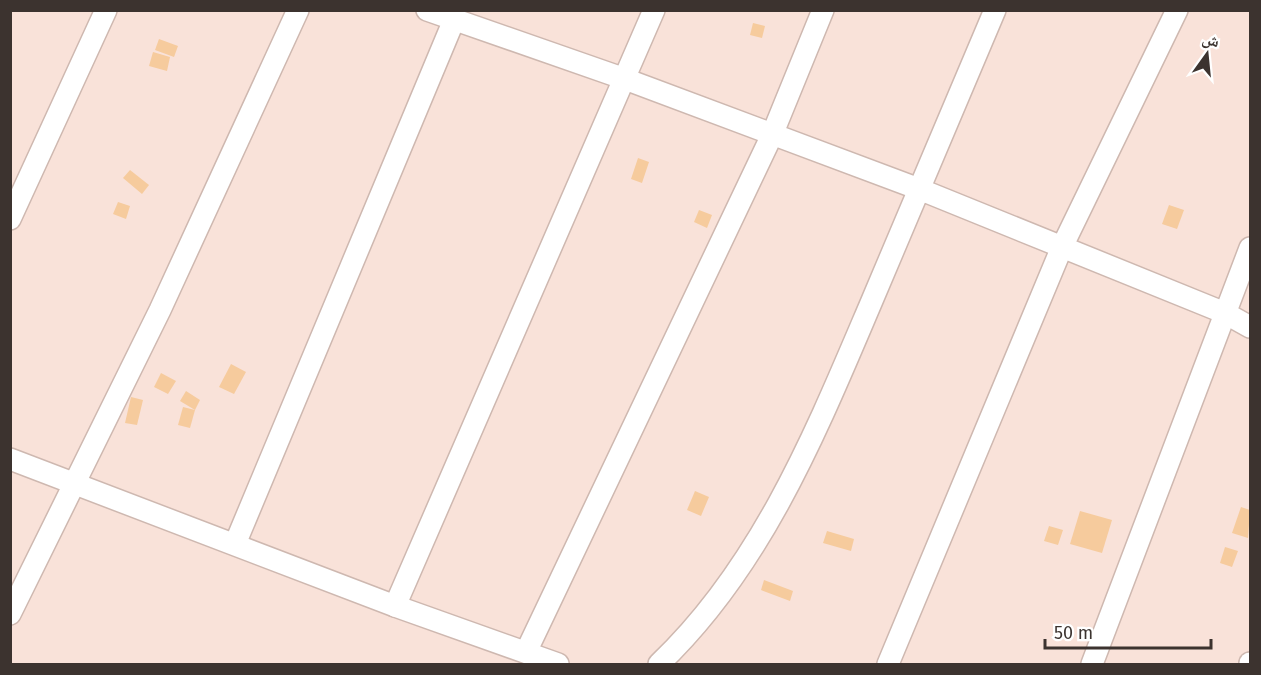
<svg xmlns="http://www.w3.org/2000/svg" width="1261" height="675" font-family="'Fira Sans','Noto Naskh Arabic',sans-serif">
	<rect width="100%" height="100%" fill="#f9e2d9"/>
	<!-- building -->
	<g fill="#f6cb9d">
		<path d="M753 23 765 26 762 38 750 35Z"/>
		<path d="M159 39 178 46 174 57 155 50Z"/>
		<path d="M153 52 170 57 167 71 149 66Z"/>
		<path d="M638 158 649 162 642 183 631 179Z"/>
		<path d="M130 170 149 185 142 194 123 178Z"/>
		<path d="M118 202 130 206 126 219 113 214Z"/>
		<path d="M1169 205 1184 210 1177 229 1162 224Z"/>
		<path d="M699 210 712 215 707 228 694 222Z"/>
		<path d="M231 364 246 372 234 394 219 387Z"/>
		<path d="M161 373 176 381 168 394 154 387Z"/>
		<path d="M186 391 200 400 195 410 180 401Z"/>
		<path d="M131 397 143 400 137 425 125 423Z"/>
		<path d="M183 407 195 410 190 428 178 425Z"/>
		<path d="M695 491 709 497 701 516 687 510Z"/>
		<path d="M1241 507 1250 510 1248 538 1232 533Z"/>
		<path d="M1080 511 1112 520 1102 553 1070 544Z"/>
		<path d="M1049 526 1063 530 1058 545 1044 541Z"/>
		<path d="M827 531 854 539 851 551 823 543Z"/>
		<path d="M1225 547 1238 551 1232 567 1220 563Z"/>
		<path d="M764 580 793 591 790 601 761 590Z"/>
	</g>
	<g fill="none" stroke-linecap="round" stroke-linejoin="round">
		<!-- minor casing -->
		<g stroke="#ceb8b0" stroke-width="24">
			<g id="minor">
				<path d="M427 10 625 79 919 189 1225 313 1250 327"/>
				<path d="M10 219 106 10"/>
				<path d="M10 459 395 606 558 664"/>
				<path d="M235 544 454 20"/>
				<path d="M395 606 654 10"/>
				<path d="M10 614 160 310 298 10"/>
				<path d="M526 652 772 135 823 10"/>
				<path d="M659 664C762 566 816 432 871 303 912 206 953 108 995 10"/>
				<path d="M888 664 1062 247 1177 10"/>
				<path d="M1092 664 1250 248"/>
				<path d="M1250 664V663"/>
			</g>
		</g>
		<!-- minor -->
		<use href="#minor" stroke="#fff" stroke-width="21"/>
	</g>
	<!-- border -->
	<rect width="1261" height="675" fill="none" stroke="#3c332f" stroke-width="24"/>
	<!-- north arrow -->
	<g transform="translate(1207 54) rotate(15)" stroke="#ffffff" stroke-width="4.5" paint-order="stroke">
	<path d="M0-4.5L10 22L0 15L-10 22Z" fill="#3c332f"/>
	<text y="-9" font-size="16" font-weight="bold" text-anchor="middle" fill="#3c332f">ش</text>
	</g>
	<!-- scale -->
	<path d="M1045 639v9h166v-9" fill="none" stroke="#3c332f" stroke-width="3"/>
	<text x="1054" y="639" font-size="18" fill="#3c332f" stroke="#ffffff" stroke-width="4.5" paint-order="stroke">50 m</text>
</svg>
